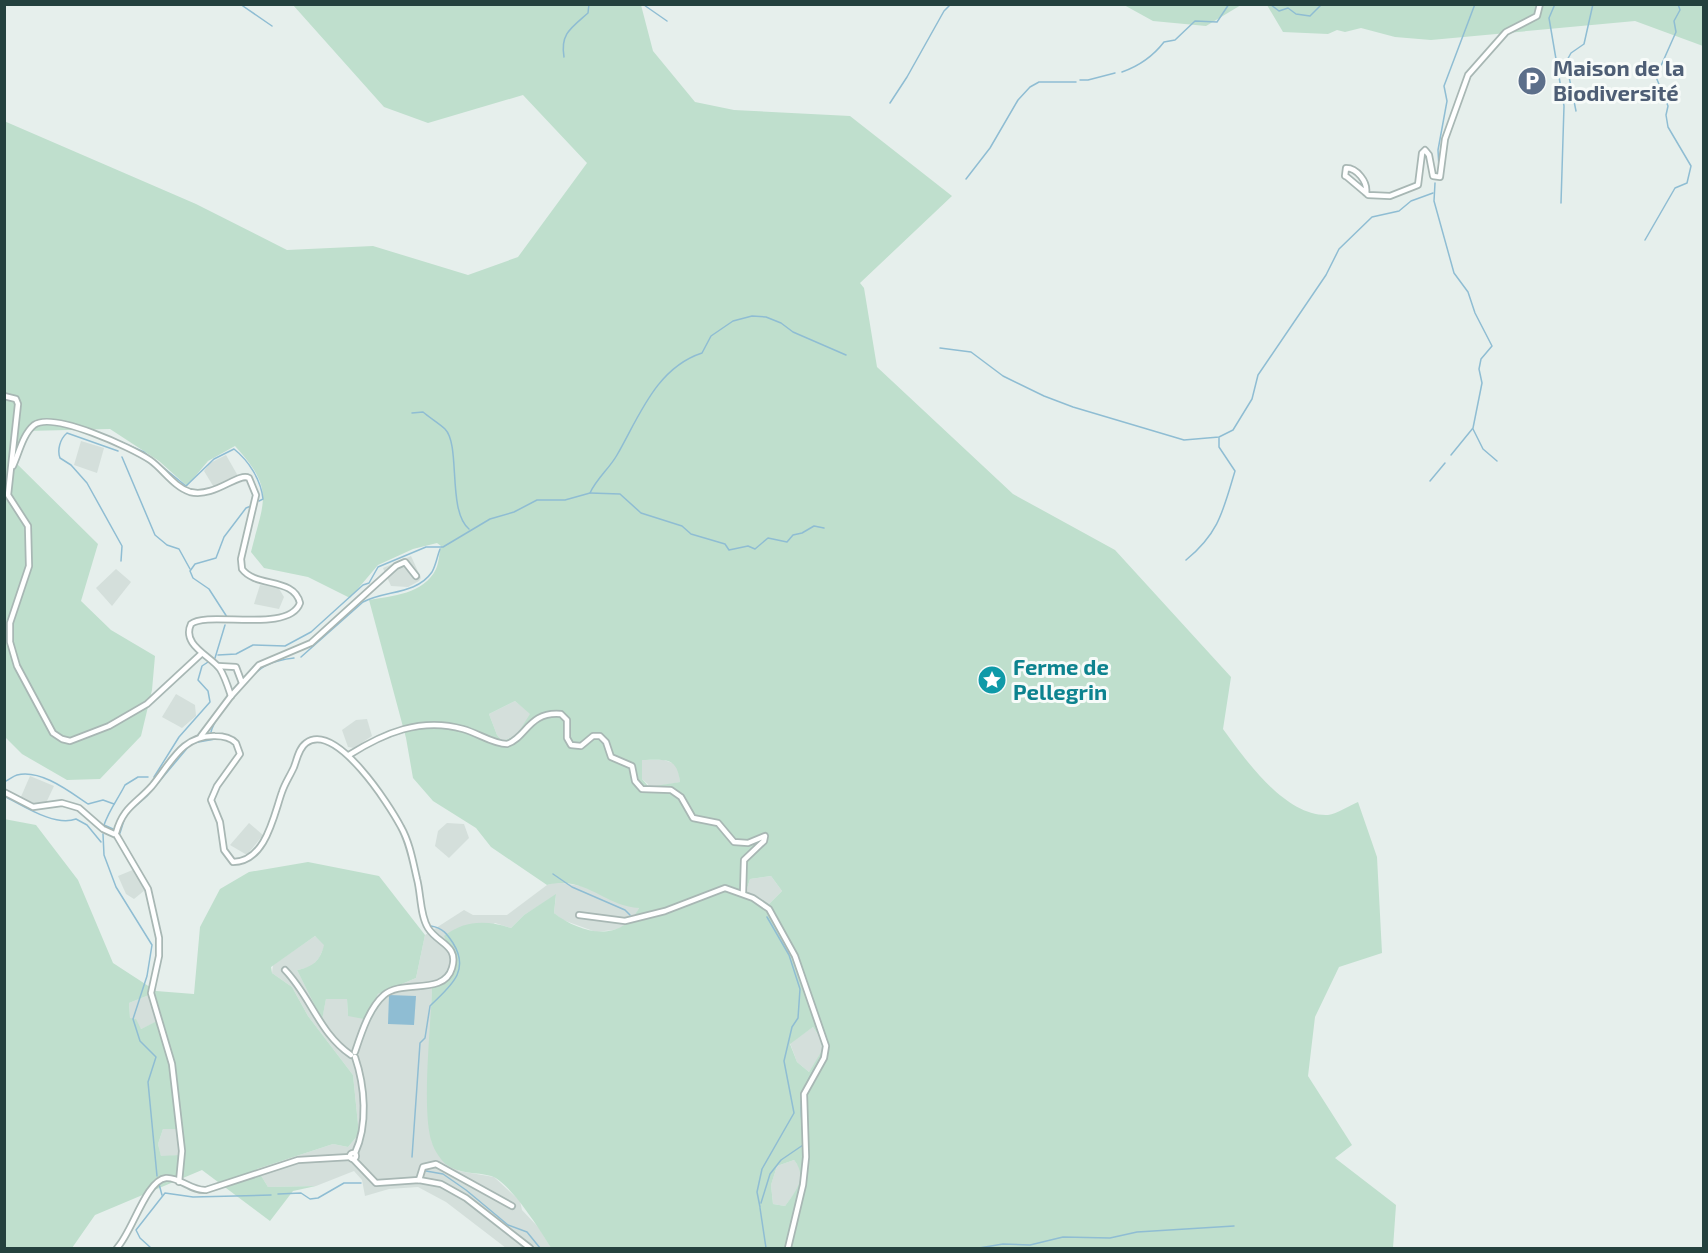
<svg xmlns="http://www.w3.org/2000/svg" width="1708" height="1253" font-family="'Exo 2',sans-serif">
	<rect width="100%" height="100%" fill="#e6efec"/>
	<!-- built -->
	<g fill="#d4dfdb">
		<path d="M81 441 104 448 97 473 74 465Z"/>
		<path d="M226 455 238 476 215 489 204 471 210 463Z"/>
		<path d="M411 556 421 578 419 581 408 587 391 586 383 568Z"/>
		<path d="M116 569 131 582 112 606 96 588Z"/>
		<path d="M260 585 278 587 284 597 279 609 254 604Z"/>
		<path d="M176 694 195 705 196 716 182 728 162 717Z"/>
		<path d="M515 701 531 714 516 736 502 741 497 735 489 714Z"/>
		<path d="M367 719 372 736 354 748 348 747 342 730 356 720Z"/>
		<path d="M642 760H664L675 764 678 767 680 782 649 788 648 784 642 779Z"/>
		<path d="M30 776 54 786 46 803 37 804 20 799Z"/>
		<path d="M249 823 263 835 247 855 230 845Z"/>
		<path d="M447 823 464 824 469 838 449 858 435 846 438 831Z"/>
		<path d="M135 869 145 890 134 899 126 894 118 876Z"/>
		<path d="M771 876 782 891 769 904 746 892 750 879Z"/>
		<path d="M557 882 587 887 639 908 632 922 621 929 596 932 563 920 554 913 556 895 524 915 511 928 495 923 453 954 448 975 432 988 428 1111 432 1143 459 1171 494 1177 520 1201 522 1210 539 1228 551 1248H506L446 1202 418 1187 389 1189 365 1196 362 1180 354 1171 316 1186 268 1187 257 1169 333 1144 348 1147 359 1134 353 1075 308 1016 292 987 272 973 273 965 315 936 325 945 319 958 311 967 297 970 322 1019 326 999H347L348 1016 378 994 416 978 425 935 464 910 473 915H507L547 885Z"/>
		<path d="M149 995 158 1021 141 1029 130 1018 129 1003Z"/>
		<path d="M813 1027 819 1036 823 1050 809 1072 797 1062 790 1043Z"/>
		<path d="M163 1129H178L179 1155 161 1157 158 1144Z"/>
		<path d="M794 1160 800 1168 801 1180 797 1190 785 1206 773 1204 771 1185 777 1166Z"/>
	</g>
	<!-- green -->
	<g fill="#bfdfcd" fill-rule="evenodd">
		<path d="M293 5H641L653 51 695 102 734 110 850 116 952 196 860 283 864 288 877 367 1013 494 1115 550 1231 677 1223 729C1245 759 1285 817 1328 815 1337 814 1350 805 1358 802L1377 857 1382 953 1339 967 1315 1017 1308 1076 1352 1145 1335 1158 1396 1205 1393 1248H551C541 1231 509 1181 491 1176 476 1172 460 1174 447 1165 442 1162 434 1150 432 1143 421 1113 431 1024 432 988L448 975 453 955 444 936C465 920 486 920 511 928L524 915 556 894 554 913C581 934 621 943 639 908 606 907 585 875 547 885L491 847 476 828 433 801 413 778 406 738 369 600C392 596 424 594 436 569 439 563 439 553 441 546L437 543 413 549 378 565 350 598 308 577 264 568 251 552C264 499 275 490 235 446L208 461 187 486 159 461 110 429 26 431 10 457 98 544 81 601 111 630 155 656 152 690 141 736 100 779 67 780 22 754 5 737 4 121 196 204 287 250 373 246 468 275 518 257 587 163 523 95 428 123 384 107ZM515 701 530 714 516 736 502 741 497 735 489 714ZM642 760C665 760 677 756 680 782L649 787 642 779ZM771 876 782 891 769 904 746 892 750 879ZM813 1027 819 1036 823 1049 809 1072 797 1062 790 1044ZM794 1160C808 1177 796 1191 785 1206L773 1204 771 1185 777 1166Z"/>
		<path d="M1124 5H1241L1206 26 1153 21Z"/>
		<path d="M1267 5H1703V46L1635 21 1431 40 1395 37 1361 28 1345 32 1337 30 1328 34 1283 32Z"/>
		<path d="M4 819 36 825 78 880 113 963 156 991 194 994 200 927 220 889 249 872 308 862 379 876 425 935 416 978 378 994 364 1019 348 1016 347 999H326L322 1020 297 970C313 967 320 961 324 945L315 936 271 967 272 973 292 987 308 1016 353 1075 359 1134 348 1147 333 1144 257 1169 268 1187 316 1186 293 1191 270 1221 202 1170 95 1215 72 1248H5ZM149 995 157 1021 141 1029 136 1019 130 1018 129 1003ZM163 1129H178L179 1155 161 1156 158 1144Z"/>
	</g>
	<!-- water -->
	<path fill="#8fbdd3" d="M389 995 416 996 414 1025 388 1024Z"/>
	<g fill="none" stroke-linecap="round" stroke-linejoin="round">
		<!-- stream -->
		<g stroke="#8fbdd3" stroke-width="1.5">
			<path d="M240 4 272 26"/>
			<path d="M1270 4 1279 11 1288 8 1296 14 1310 16 1322 4"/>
			<path d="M1555 4 1549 18 1564 106 1561 203"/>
			<path d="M644 5 667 21"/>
			<path d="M564 57C560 34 571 28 588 13L589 4"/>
			<path d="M1122 72C1139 66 1154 55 1164 42L1175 40 1195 21 1217 22 1229 4"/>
			<path d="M1080 80H1088L1115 73"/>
			<path d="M890 103 907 77 944 11 951 4"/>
			<path d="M1576 111 1566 62 1571 53 1584 44 1593 4"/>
			<path d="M1439 168 1438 150 1447 101 1444 86 1475 4"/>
			<path d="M966 179 990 148 1018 100 1030 87 1039 82H1076"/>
			<path d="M1435 183 1434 201 1454 273 1468 292 1475 313 1492 346 1481 359 1479 369 1482 383 1473 428 1451 455"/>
			<path d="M1645 240 1675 188 1687 183 1691 166 1668 127 1666 115 1668 106 1656 77 1676 32 1674 21 1680 10 1678 4"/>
			<path d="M940 348 971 352 1003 376 1044 396 1073 407 1184 440 1219 437 1233 430 1252 399 1258 375 1326 275 1339 249 1372 217 1399 211 1411 201 1433 193"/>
			<path d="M412 413 423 412C430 418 440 424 445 429 461 445 447 511 469 529"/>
			<path d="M1473 429 1483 449 1497 461"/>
			<path d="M121 442 144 452 186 486 214 459 234 449C249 461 261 480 263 499L259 501"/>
			<path d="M118 451 67 433C60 439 57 450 60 458L71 465 87 483 122 546 121 561"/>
			<path d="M122 457 155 535 167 545 179 549 190 569"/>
			<path d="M1430 481 1445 463"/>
			<path d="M590 493 620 494 641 513 682 526 691 534 725 544 729 550 748 546 755 549 768 538 787 542 793 535 802 533 814 526 824 528"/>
			<path d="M1186 560C1219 533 1223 511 1235 471L1219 447V438"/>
			<path d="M227 617 209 589 193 578 190 571 195 564 216 558 224 537 246 508 251 506"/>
			<path d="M218 655 236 654 253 645 285 646 311 632 363 585 369 583 378 567 426 547H443L490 519 514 512 537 500H565L590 493C597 478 609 469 617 455 639 417 656 368 702 353L711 336 733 321 752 316 766 317 781 323 793 332 846 355"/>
			<path d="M301 657 363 602C385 590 416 595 432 572 436 565 437 557 440 549"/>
			<path d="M215 658 225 625"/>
			<path d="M211 732C215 716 251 672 267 665 275 661 285 659 294 658"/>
			<path d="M193 743 215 739"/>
			<path d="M154 777 179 737 210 702 208 691 198 680 202 666 208 662"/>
			<path d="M4 782C9 780 13 776 17 775 41 769 70 792 88 804L103 800 114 804"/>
			<path d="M4 796C24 806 55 827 76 819L87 825 101 842"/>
			<path d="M130 811 147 796 189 746"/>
			<path d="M113 829 104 825C109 810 118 799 125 785L138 777H148"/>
			<path d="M120 833 125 817"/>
			<path d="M103 834 104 855 116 887 152 945 147 976 133 1019 140 1041 156 1057 148 1082 157 1176"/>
			<path d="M553 874 572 887 625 910 630 915"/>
			<path d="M803 1137C801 1105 797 1098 814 1070"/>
			<path d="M412 1157 420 1043 425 1038 430 1006C449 987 471 972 453 943 447 934 443 928 431 926"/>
			<path d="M426 1171 443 1174 466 1190 508 1225 527 1232 540 1248"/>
			<path d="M159 1184 162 1195"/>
			<path d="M278 1194 301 1193 310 1199 318 1198 344 1183H361"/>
			<path d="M761 1203 770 1174 781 1160 803 1145"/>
			<path d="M760 1207 757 1192 762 1169 794 1113 784 1061 792 1027 798 1018 800 989 789 955 767 917"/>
			<path d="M760 1208 766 1248"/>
			<path d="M151 1248 140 1238 136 1230 165 1193 193 1197 271 1195"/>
			<path d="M979 1248 1003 1244 1030 1245 1063 1237 1110 1238 1137 1232 1234 1226"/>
		</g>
		<!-- minor casing -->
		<g stroke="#a8b7b4" stroke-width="8">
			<g id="minor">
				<path d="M1366 193C1368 182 1357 168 1346 168L1345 176 1347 177 1366 193 1368 195 1390 196 1418 185 1422 153 1425 150 1429 155 1433 176 1440 177 1445 139 1468 75 1506 32 1537 16 1540 4"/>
				<path d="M4 396 16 399 18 404 8 495 28 526 29 566 10 623V642L17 666 53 733 62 739 70 741 109 726 147 704 201 654"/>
				<path d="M13 466C19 453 23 434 34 425 53 411 132 448 150 460 163 469 174 487 190 492 215 498 238 472 249 478L256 495 241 559 242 569C256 588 294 577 300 603 289 634 207 610 191 624 181 645 211 656 220 669 225 677 228 687 231 696"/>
				<path d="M218 666 236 667 242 683"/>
				<path d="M201 736 231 696 259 665 311 643 396 566 405 562 416 576"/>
				<path d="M349 755C384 733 421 717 463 729 478 733 493 744 507 744 526 738 529 711 561 714L567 720V738L571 745 581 746 593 736H600L606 742 611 757 632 766 635 781 642 789 671 790 681 797 693 818 718 823 734 842 748 843 765 836 764 841 744 860 743 893"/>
				<path d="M4 792 33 807 62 803 79 808 103 829 114 834"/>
				<path d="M116 833C123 807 136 804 152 786 171 763 182 735 215 736 223 736 230 737 236 743L240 754 217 786 211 800 220 822 224 850 233 862C266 862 274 814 282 792 285 783 290 776 294 767 297 759 299 748 306 743 336 721 390 806 401 827 410 843 413 862 417 879 421 894 420 915 428 928 438 944 459 945 452 968 444 996 402 979 384 995 369 1008 361 1034 355 1052"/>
				<path d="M117 836 148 889 159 938V956L151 993 172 1064 182 1151 179 1182"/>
				<path d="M579 915 625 921 665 911 725 888 753 898 769 909 795 956 826 1046 824 1058 804 1094 806 1157 803 1185 788 1248"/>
				<path d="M285 970C311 997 319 1033 351 1055"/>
				<path d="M355 1057C365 1086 368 1125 355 1153"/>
				<circle cx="353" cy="1156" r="3"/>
				<path d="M353 1159 376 1183 419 1180 441 1184 466 1198 530 1248"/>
				<path d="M419 1180 423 1167 436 1164 512 1206"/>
				<path d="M117 1248C132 1233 146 1180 166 1178 180 1177 191 1191 206 1190L298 1160 350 1157"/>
			</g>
		</g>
		<!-- minor -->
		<use href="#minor" stroke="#fff" stroke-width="4.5"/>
	</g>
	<!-- icons -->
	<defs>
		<g id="parking-disc" transform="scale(1.5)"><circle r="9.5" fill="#5c6f8a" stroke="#f7fbf9"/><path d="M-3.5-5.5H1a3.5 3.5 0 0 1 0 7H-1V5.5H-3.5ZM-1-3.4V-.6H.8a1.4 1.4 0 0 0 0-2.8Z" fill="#fff"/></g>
		<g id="sight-disc" transform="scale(1.5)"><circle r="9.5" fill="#0f9aa8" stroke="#f7fbf9"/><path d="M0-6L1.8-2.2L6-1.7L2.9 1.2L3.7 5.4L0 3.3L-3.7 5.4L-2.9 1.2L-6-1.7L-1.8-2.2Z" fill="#fff"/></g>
	</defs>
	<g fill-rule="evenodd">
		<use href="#parking-disc" x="1532" y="81"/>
		<use href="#sight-disc" x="992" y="680"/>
	</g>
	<g text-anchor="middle" stroke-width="6" stroke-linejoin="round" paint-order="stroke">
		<!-- service labels -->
		<g font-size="22" font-weight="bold" fill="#4e5e75" stroke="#f7fbf9" text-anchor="start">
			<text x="1553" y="76">Maison de la<tspan x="1553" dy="25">Biodiversité</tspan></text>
		</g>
		<!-- culture labels -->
		<g font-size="22" font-weight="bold" fill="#0d838f" stroke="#f7fbf9" text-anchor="start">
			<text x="1013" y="675">Ferme de<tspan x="1013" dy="25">Pellegrin</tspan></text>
		</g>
	</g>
	<!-- border -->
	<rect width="1708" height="1253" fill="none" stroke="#24413e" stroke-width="12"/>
</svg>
